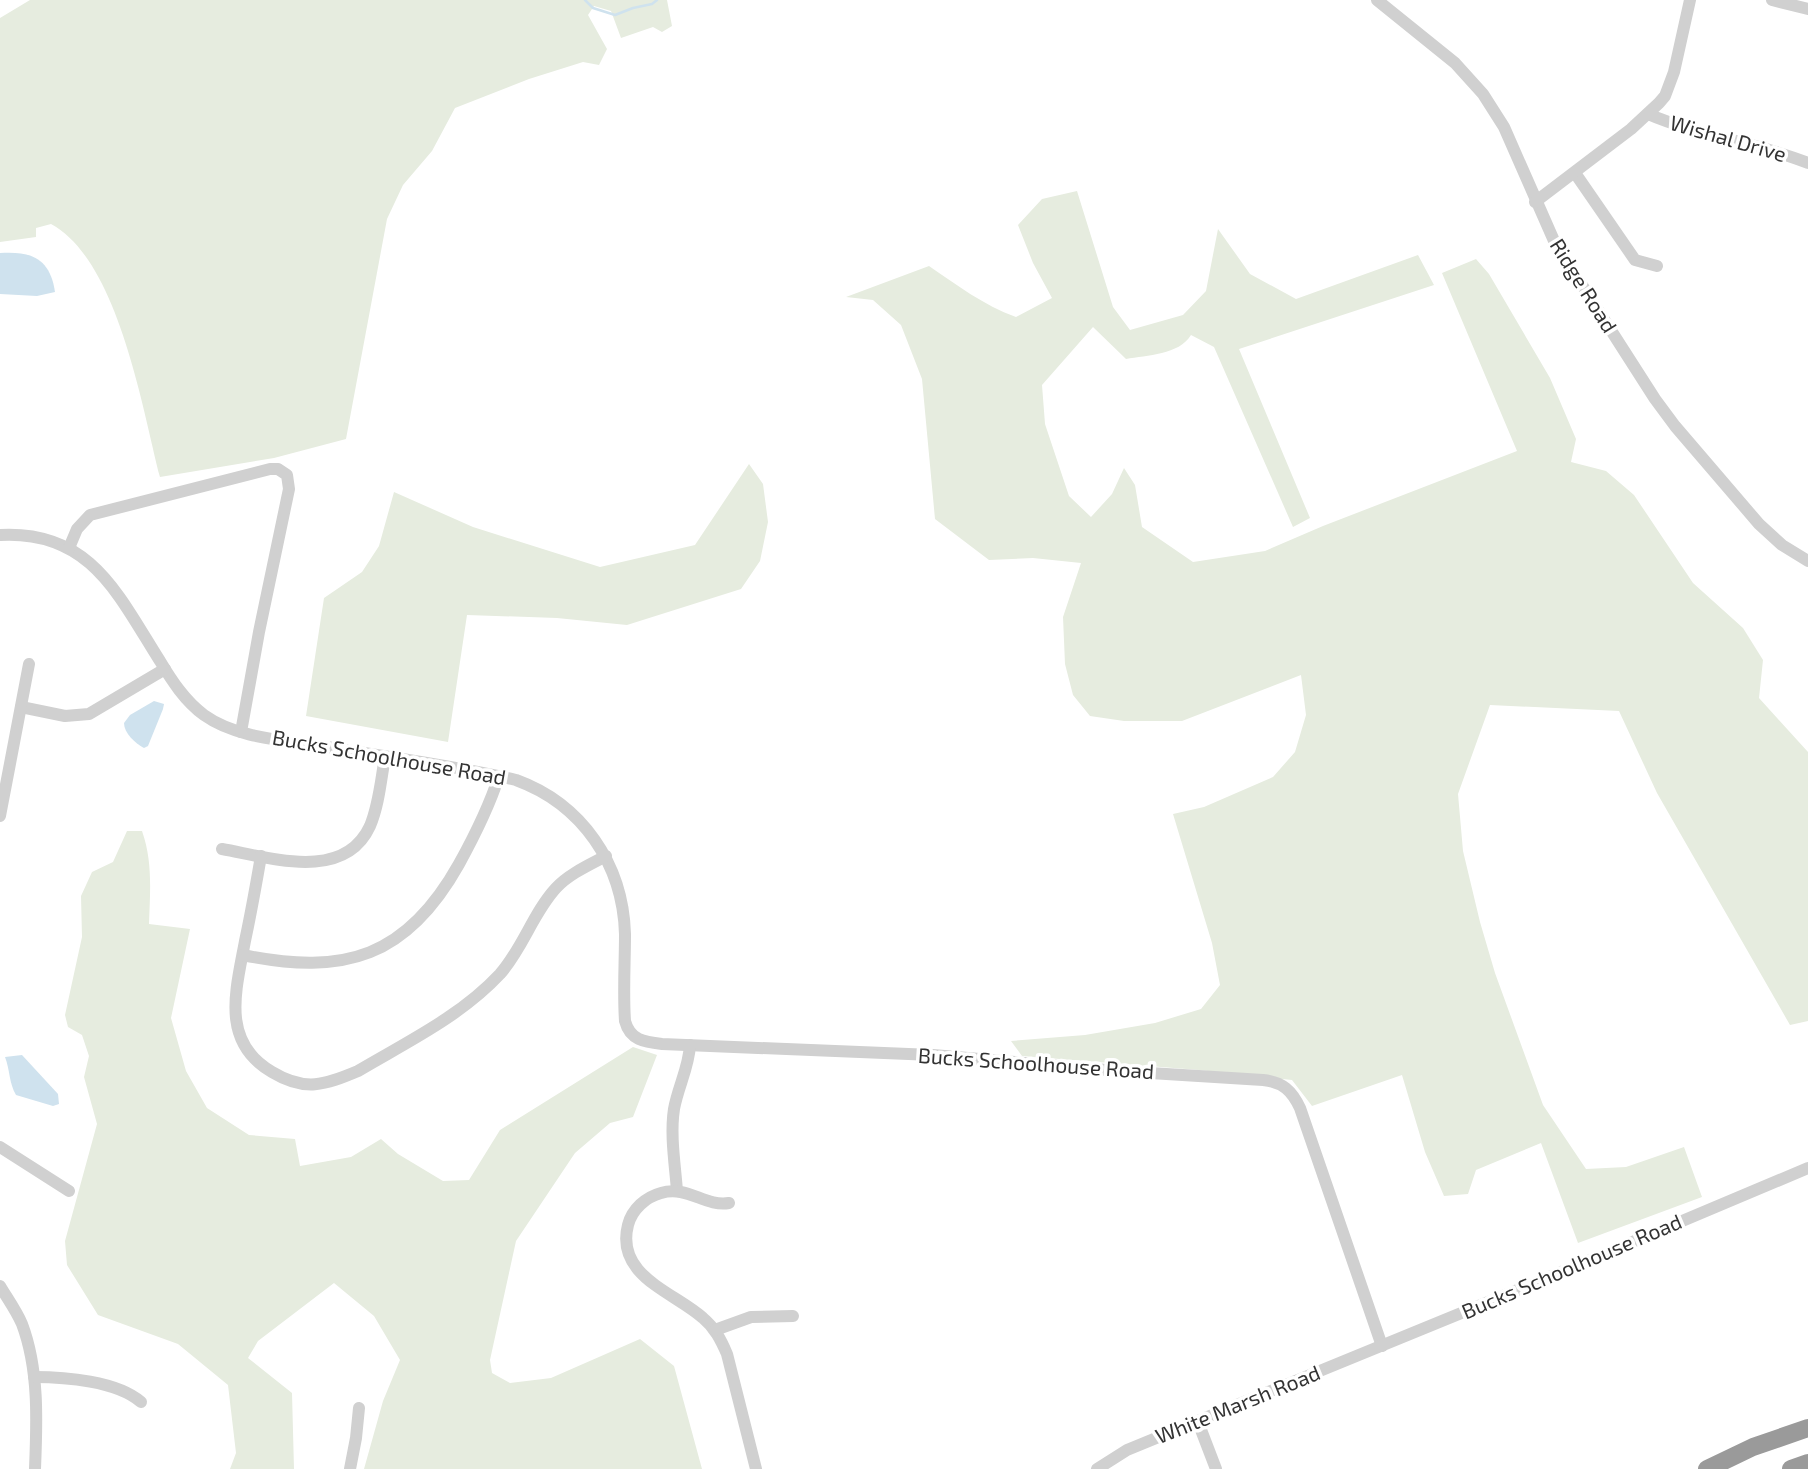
<svg xmlns="http://www.w3.org/2000/svg" width="1808" height="1469" font-family="'Exo 2',sans-serif">
	<rect width="100%" height="100%" fill="#fff"/>
	<!-- green -->
	<g fill="#e6ecdf">
		<path d="M30 0H667L672 26 662 32 653 27 621 38 611 11 594 6 588 15 607 49 599 65 583 62 529 79 455 108 432 151 403 185 387 219 346 439 274 458 160 477C142 407 118 260 51 224L36 228V237L0 242V18Z"/>
		<path d="M1077 191 1113 307 1130 330 1183 315 1206 291 1218 229 1250 274 1296 299 1418 255 1434 285 1239 349 1310 518 1293 527 1214 347 1191 335C1179 355 1147 355 1126 359L1093 327 1042 385 1045 424 1069 496 1091 517 1112 494 1124 468 1135 485 1142 527 1193 562 1265 551 1323 526 1517 451 1442 273 1476 259 1489 274 1550 378 1576 439 1571 462 1606 471 1634 495 1693 583 1743 628 1763 660 1759 698 1808 752V1021L1790 1025 1657 793 1619 711 1490 705 1458 794 1463 851 1480 922 1495 973 1543 1105 1586 1169 1626 1167 1684 1147 1702 1197 1578 1243 1541 1143 1476 1170 1468 1194 1444 1196 1425 1152 1402 1075 1312 1106 1292 1080 1199 1070 1022 1056 1011 1041 1085 1035 1155 1023 1201 1009 1220 985 1212 943 1173 814 1204 807 1273 777 1295 752 1306 715 1301 675 1182 721H1124L1090 716 1073 695 1065 664 1063 617 1081 563 1033 558 989 560 935 519 922 379 901 325 873 300 846 297 929 266C957 285 983 305 1016 317L1052 298 1033 263 1018 225 1042 199Z"/>
		<path d="M749 464 763 484 768 522 760 561 741 589 627 625 557 618 467 615 448 742 306 716 324 598 362 572 379 546 394 492 473 527 600 567 695 545Z"/>
		<path d="M127 831H142C153 862 150 892 149 924L190 929 171 1018 186 1071 207 1108 249 1135 295 1139 300 1166 351 1157 381 1139 398 1154 443 1181 469 1180 500 1130 633 1047 657 1055 633 1117 610 1123 575 1153 516 1241 490 1360 492 1373 510 1383 551 1378 640 1339 674 1366 702 1469H364L383 1401 400 1360 374 1316 334 1283 258 1341 248 1358 292 1393 294 1469H230L236 1453 228 1385 178 1344 98 1315 67 1265 65 1241 97 1124 84 1077 89 1056 82 1035 68 1027 65 1015 82 937 81 896 92 872 113 862Z"/>
	</g>
	<!-- water -->
	<g fill="#cfe2ee">
		<path d="M0 253C31 251 50 258 55 292L37 296 0 294Z"/>
		<path d="M154 701 164 704 163 709 148 746 144 748C135 743 124 733 124 723L130 715Z"/>
		<path d="M22 1055 58 1094 59 1104 53 1106 16 1095C9 1083 10 1070 5 1057Z"/>
	</g>
	<g fill="none" stroke-linecap="round" stroke-linejoin="round">
		<!-- stream -->
		<path stroke="#cfe2ee" stroke-width="2.5" d="M585 0 593 8 615 15 633 8 652 4 657 0"/>
		<!-- minor -->
		<g stroke="#d0d0d0" stroke-width="12">
			<path d="M1377 0 1455 63 1483 94 1504 127 1555 243 1655 399 1675 426 1759 524 1782 545 1808 561"/>
			<path d="M1772 0 1808 9"/>
			<path d="M1648 114C1699 136 1756 142 1808 163"/>
			<path d="M1575 173 1635 260 1657 266"/>
			<path d="M1535 202 1631 129 1659 103 1665 96 1674 72 1690 0"/>
			<path d="M0 535C91 530 118 595 160 661 172 681 185 701 204 715 236 738 283 740 321 746 386 757 452 765 516 780 582 804 623 864 625 934 625 963 623 992 625 1021 630 1040 644 1042 662 1044L933 1055 1118 1071 1263 1080C1283 1082 1292 1091 1300 1108L1382 1346"/>
			<path d="M69 548 77 529 90 515 270 469H278L287 475 289 489 259 632 241 732"/>
			<path d="M21 707 65 716 89 714 165 669"/>
			<path d="M0 816 29 664"/>
			<path d="M222 849C268 857 344 883 370 826 379 805 381 779 385 757"/>
			<path d="M261 856C256 885 251 913 245 941 236 990 220 1042 272 1072 305 1092 325 1085 358 1071 407 1042 461 1016 500 974 523 948 533 913 556 888 569 874 589 865 606 856"/>
			<path d="M243 955C345 976 407 957 459 864 475 835 489 807 499 776"/>
			<path d="M0 1147 69 1191"/>
			<path d="M677 1191C675 1164 670 1135 674 1109 678 1087 689 1067 690 1045"/>
			<path d="M729 1203C705 1207 687 1185 661 1193 646 1197 632 1209 628 1225 615 1276 674 1292 703 1318 715 1328 721 1340 727 1354L756 1469"/>
			<path d="M0 1286C7 1298 16 1310 22 1324 39 1369 37 1421 35 1469"/>
			<path d="M715 1330 751 1317 793 1316"/>
			<path d="M34 1377C65 1377 117 1381 141 1402"/>
			<path d="M1198 1422 1216 1469"/>
			<path d="M350 1469 356 1438 359 1408"/>
			<path d="M1097 1469 1127 1450 1566 1270 1808 1168"/>
		</g>
		<!-- highway -->
		<g stroke="#9a9a9a" stroke-width="18">
			<path d="M1707 1469 1753 1447 1808 1428"/>
			<path d="M1791 1469 1808 1463"/>
		</g>
	</g>
	<g text-anchor="middle" stroke-width="7" stroke-linejoin="round" paint-order="stroke">
		<!-- street labels -->
		<g font-size="21" fill="#333" stroke="#fff">
			<text transform="translate(1728 139) rotate(16)" y="7">Wishal Drive</text>
			<text transform="translate(1583 286) rotate(58)" y="7">Ridge Road</text>
			<text transform="translate(389 758) rotate(10)" y="7">Bucks Schoolhouse Road</text>
			<text transform="translate(1036 1064) rotate(4)" y="7">Bucks Schoolhouse Road</text>
			<text transform="translate(1572 1267) rotate(-23)" y="7">Bucks Schoolhouse Road</text>
			<text transform="translate(1238 1405) rotate(-22)" y="7">White Marsh Road</text>
		</g>
	</g>
</svg>
